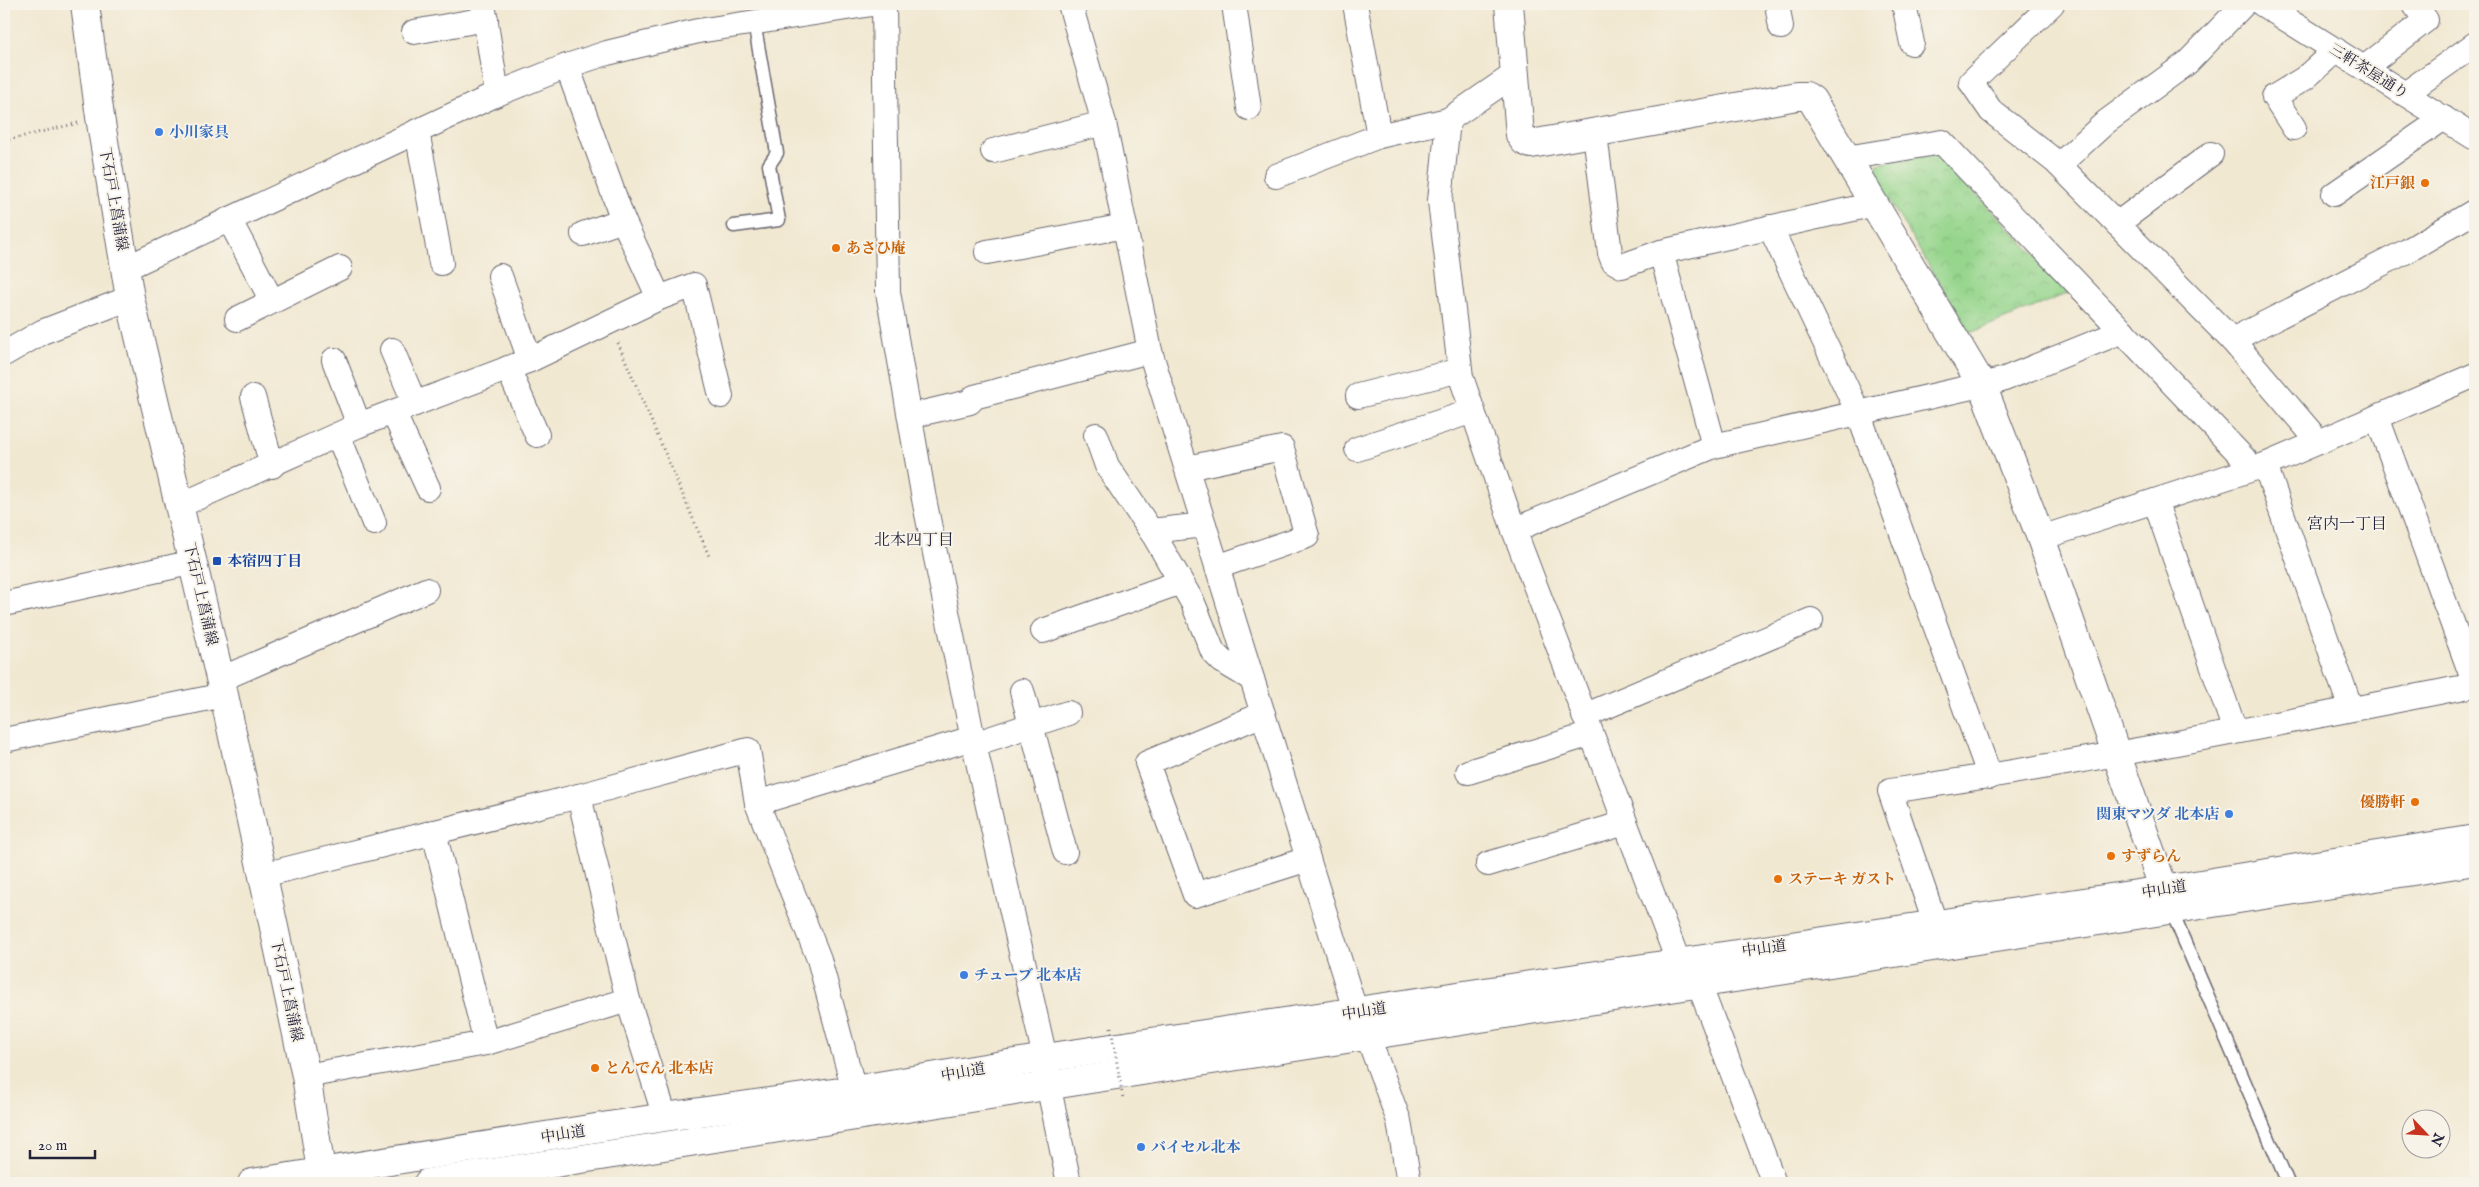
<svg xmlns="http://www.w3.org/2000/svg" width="2479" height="1187" font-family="'IM FELL English','Noto Serif JP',serif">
	<defs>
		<pattern id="park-crowns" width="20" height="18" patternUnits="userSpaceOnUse" patternTransform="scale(1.25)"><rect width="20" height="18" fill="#95d58c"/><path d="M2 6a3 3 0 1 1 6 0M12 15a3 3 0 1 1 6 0" fill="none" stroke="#80b77a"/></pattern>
	</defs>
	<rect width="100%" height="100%" fill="#f7f3e8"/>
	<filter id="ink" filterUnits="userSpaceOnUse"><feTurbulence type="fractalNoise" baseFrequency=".02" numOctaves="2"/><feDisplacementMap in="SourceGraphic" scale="10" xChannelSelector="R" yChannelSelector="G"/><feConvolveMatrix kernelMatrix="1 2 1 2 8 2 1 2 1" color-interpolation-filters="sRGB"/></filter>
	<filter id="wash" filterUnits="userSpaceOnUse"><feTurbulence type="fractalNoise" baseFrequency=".0096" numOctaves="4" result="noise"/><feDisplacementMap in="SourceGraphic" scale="20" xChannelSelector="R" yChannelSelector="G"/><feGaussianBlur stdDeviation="1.12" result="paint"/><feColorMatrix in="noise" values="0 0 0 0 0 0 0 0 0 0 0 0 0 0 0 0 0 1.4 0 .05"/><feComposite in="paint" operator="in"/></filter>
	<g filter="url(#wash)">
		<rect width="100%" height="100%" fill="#f1e8d1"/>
		<!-- park -->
		<path fill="url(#park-crowns)" stroke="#5c7c64" d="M1931 153 1945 162 2071 292 1970 333 1873 174 1878 164Z"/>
	</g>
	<g filter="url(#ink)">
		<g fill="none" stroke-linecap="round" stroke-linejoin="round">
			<!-- lane casing -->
			<g stroke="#6a6770" stroke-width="15">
				<g id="lane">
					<path d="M734 226 779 220 769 165 777 153 754 22"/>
					<path d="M2171 910 2288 1183"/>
				</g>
			</g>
			<!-- street casing -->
			<g stroke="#6a6770" stroke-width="26">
				<g id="street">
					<path d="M483 4 497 94"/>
					<path d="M884 4 888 292 924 499 974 744 1045 1058 1048 1084 1069 1183"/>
					<path d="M1070 4 1104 123 1150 351 1356 1013"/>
					<path d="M1234 4 1249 108"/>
					<path d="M1355 4 1379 136"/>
					<path d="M1777 4 1781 27"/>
					<path d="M1904 4 1912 43"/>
					<path d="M2052 4 1971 82 1991 111 2056 162 2232 340 2319 442"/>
					<path d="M2262 4 2475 138"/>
					<path d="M414 32 486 19"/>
					<path d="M2364 68 2426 20 2414 4"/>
					<path d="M2405 94 2475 44"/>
					<path d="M1448 120 1440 201 1461 377 1514 530 1678 961"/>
					<path d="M2294 128 2274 97 2305 78 2336 50"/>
					<path d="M417 131 441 263"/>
					<path d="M1595 134 1610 253 1613 261 1622 266 1661 252 1875 204"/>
					<path d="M993 151 1104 123"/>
					<path d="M1846 158 1942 142 2253 468"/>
					<path d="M2059 165 2106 122 2187 63 2244 4"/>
					<path d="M1276 176 1379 136 1448 120 1515 74"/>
					<path d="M2334 194 2444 118"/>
					<path d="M229 219 272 301"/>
					<path d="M2117 224 2211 154"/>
					<path d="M1770 227 1858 412 1990 777"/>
					<path d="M583 234 623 220"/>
					<path d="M987 252 1125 226"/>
					<path d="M1661 252 1714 446 2002 380 2123 331"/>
					<path d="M126 268 497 94 567 66 607 53 698 31 872 4"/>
					<path d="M500 276 530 360"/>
					<path d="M659 298 694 285 721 396"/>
					<path d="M237 319 340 268"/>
					<path d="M2232 340 2407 251 2475 211"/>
					<path d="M392 350 415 404"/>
					<path d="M4 354 42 332 130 298"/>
					<path d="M334 360 359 425"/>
					<path d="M508 368 537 435"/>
					<path d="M1358 396 1460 370"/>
					<path d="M253 397 272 466"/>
					<path d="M394 414 428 488"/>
					<path d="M910 416 970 402 974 397 1150 351"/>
					<path d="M2377 417 2475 685"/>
					<path d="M338 435 374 523"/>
					<path d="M1096 435 1107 466 1155 537 1193 603 1213 652 1222 661 1252 679"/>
					<path d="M1357 449 1473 411"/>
					<path d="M2265 465 2351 709"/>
					<path d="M1187 468 1282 448 1307 536 1217 567"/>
					<path d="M2155 501 2235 731"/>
					<path d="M181 505 359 425 530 360 659 298 623 220 567 66"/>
					<path d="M1514 530 1714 446"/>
					<path d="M1151 531 1204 525"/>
					<path d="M2041 538 2265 465 2475 375"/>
					<path d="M4 604 194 562"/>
					<path d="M1043 631 1181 582"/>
					<path d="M221 679 426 590"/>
					<path d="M1022 691 1065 852"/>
					<path d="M1263 714 1147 763 1195 895 1308 859"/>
					<path d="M1584 716 1811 620"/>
					<path d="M4 740 224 695"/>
					<path d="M974 744 1068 713"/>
					<path d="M1468 772 1591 734"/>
					<path d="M579 796 628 1000 665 1117"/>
					<path d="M757 803 973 738"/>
					<path d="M434 832 486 1043"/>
					<path d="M1488 864 1625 823"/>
					<path d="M263 875 579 796 748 750 757 803 819 959 854 1090"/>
					<path d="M1935 923 1890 791C2086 763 2280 723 2475 685"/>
					<path d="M1699 984 1774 1183"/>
					<path d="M1368 1037 1399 1121 1409 1183"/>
					<path d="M306 1076 486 1043 628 1000"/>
				</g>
			</g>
			<!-- secondary casing -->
			<g stroke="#6a6770" stroke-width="30">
				<g id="secondary">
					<path d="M85 4 100 117 130 298 224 695 306 1076 323 1183"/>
					<path d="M1509 4 1520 135 1524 141 1531 144 1797 96H1806L1812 100 1982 385 2041 538 2171 910"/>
				</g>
			</g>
			<!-- highway casing -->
			<g stroke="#6a6770" stroke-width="30">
				<g id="highway">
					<path d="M252 1183 665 1117 854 1090 1045 1058 2164 890 2475 839"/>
					<path d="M428 1183C1110 1075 1793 971 2475 861"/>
				</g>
			</g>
			<!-- path -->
			<g stroke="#6a6770" stroke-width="3" stroke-dasharray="1 4" stroke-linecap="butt">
				<path d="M4 141 78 123"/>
				<path d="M618 343 709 556"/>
			</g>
			<!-- lane -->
			<use href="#lane" stroke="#fff" stroke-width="12"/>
			<!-- street -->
			<use href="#street" stroke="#fff" stroke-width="24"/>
			<!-- secondary -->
			<use href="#secondary" stroke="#fff" stroke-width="28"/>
			<!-- highway -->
			<use href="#highway" stroke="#fff" stroke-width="28"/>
			<!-- path-bridge -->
			<path stroke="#6a6770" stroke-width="3" stroke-dasharray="1 4" stroke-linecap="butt" d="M1111 1027 1123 1099"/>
		</g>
	</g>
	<!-- markers -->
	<g fill="#3f7fe0" stroke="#f7f3e8" stroke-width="2">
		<circle cx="159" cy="132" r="5"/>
		<circle cx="2229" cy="814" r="5"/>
		<circle cx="964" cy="975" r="5"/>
		<circle cx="1141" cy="1147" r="5"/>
	</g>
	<g fill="#e8710a" stroke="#f7f3e8" stroke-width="2">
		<circle cx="2425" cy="183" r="5"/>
		<circle cx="836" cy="248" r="5"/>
		<circle cx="2415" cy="802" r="5"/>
		<circle cx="2111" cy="856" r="5"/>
		<circle cx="1778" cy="879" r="5"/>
		<circle cx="595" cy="1068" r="5"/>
	</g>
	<rect fill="#1a4fb4" stroke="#f7f3e8" stroke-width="2" x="212" y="556" width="10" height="10" rx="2.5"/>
	<g text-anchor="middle" stroke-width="4" stroke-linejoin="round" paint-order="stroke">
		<!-- street labels -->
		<g font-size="15" fill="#22223b" stroke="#f7f3e8">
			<text transform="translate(2369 71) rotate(32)" y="5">三軒茶屋通り</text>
			<text transform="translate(114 199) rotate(80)" y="5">下石戸上菖蒲線</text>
			<text transform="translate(201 594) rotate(77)" y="5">下石戸上菖蒲線</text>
			<text transform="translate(2164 889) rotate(-9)" y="5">中山道</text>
			<text transform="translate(1764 948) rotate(-8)" y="5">中山道</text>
			<text transform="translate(287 990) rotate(78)" y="5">下石戸上菖蒲線</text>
			<text transform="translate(1364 1011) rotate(-9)" y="5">中山道</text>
			<text transform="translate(963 1072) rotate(-10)" y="5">中山道</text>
			<text transform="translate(563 1134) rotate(-9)" y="5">中山道</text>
		</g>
		<!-- shop labels -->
		<g font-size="15" font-weight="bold" fill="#366cbe" stroke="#f7f3e8" text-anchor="start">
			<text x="169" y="137">小川家具</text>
			<text x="2219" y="819" text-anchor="end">関東マツダ 北本店</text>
			<text x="974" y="980">チューブ 北本店</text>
			<text x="1151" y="1152">バイセル北本</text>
		</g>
		<!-- food labels -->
		<g font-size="15" font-weight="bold" fill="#c56008" stroke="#f7f3e8" text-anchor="start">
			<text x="2415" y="188" text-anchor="end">江戸銀</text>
			<text x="846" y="253">あさひ庵</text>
			<text x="2405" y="807" text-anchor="end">優勝軒</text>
			<text x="2121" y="861">すずらん</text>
			<text x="1788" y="884">ステーキ ガスト</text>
			<text x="605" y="1073">とんでん 北本店</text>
		</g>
		<!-- transit labels -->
		<g font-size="15" font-weight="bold" fill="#164399" stroke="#f7f3e8" text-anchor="start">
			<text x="227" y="566">本宿四丁目</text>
		</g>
		<!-- neighbourhood labels -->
		<g font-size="16" fill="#22223b" stroke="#f7f3e8">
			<text x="2347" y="529">宮内一丁目</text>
			<text x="914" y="545">北本四丁目</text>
		</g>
	</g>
	<!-- margin -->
	<rect width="2479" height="1187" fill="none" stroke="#f7f3e8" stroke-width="20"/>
	<!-- north arrow -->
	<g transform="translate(2426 1134) rotate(115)"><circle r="24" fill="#f7f3e8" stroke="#a29fa3"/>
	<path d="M0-4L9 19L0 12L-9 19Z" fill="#c8321e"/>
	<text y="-8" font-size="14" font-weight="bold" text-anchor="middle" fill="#22223b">N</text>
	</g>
	<!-- scale -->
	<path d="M30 1150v8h65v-8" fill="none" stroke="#22223b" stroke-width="2.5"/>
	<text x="38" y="1150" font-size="15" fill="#22223b" stroke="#f7f3e8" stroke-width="4" paint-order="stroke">20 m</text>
</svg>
